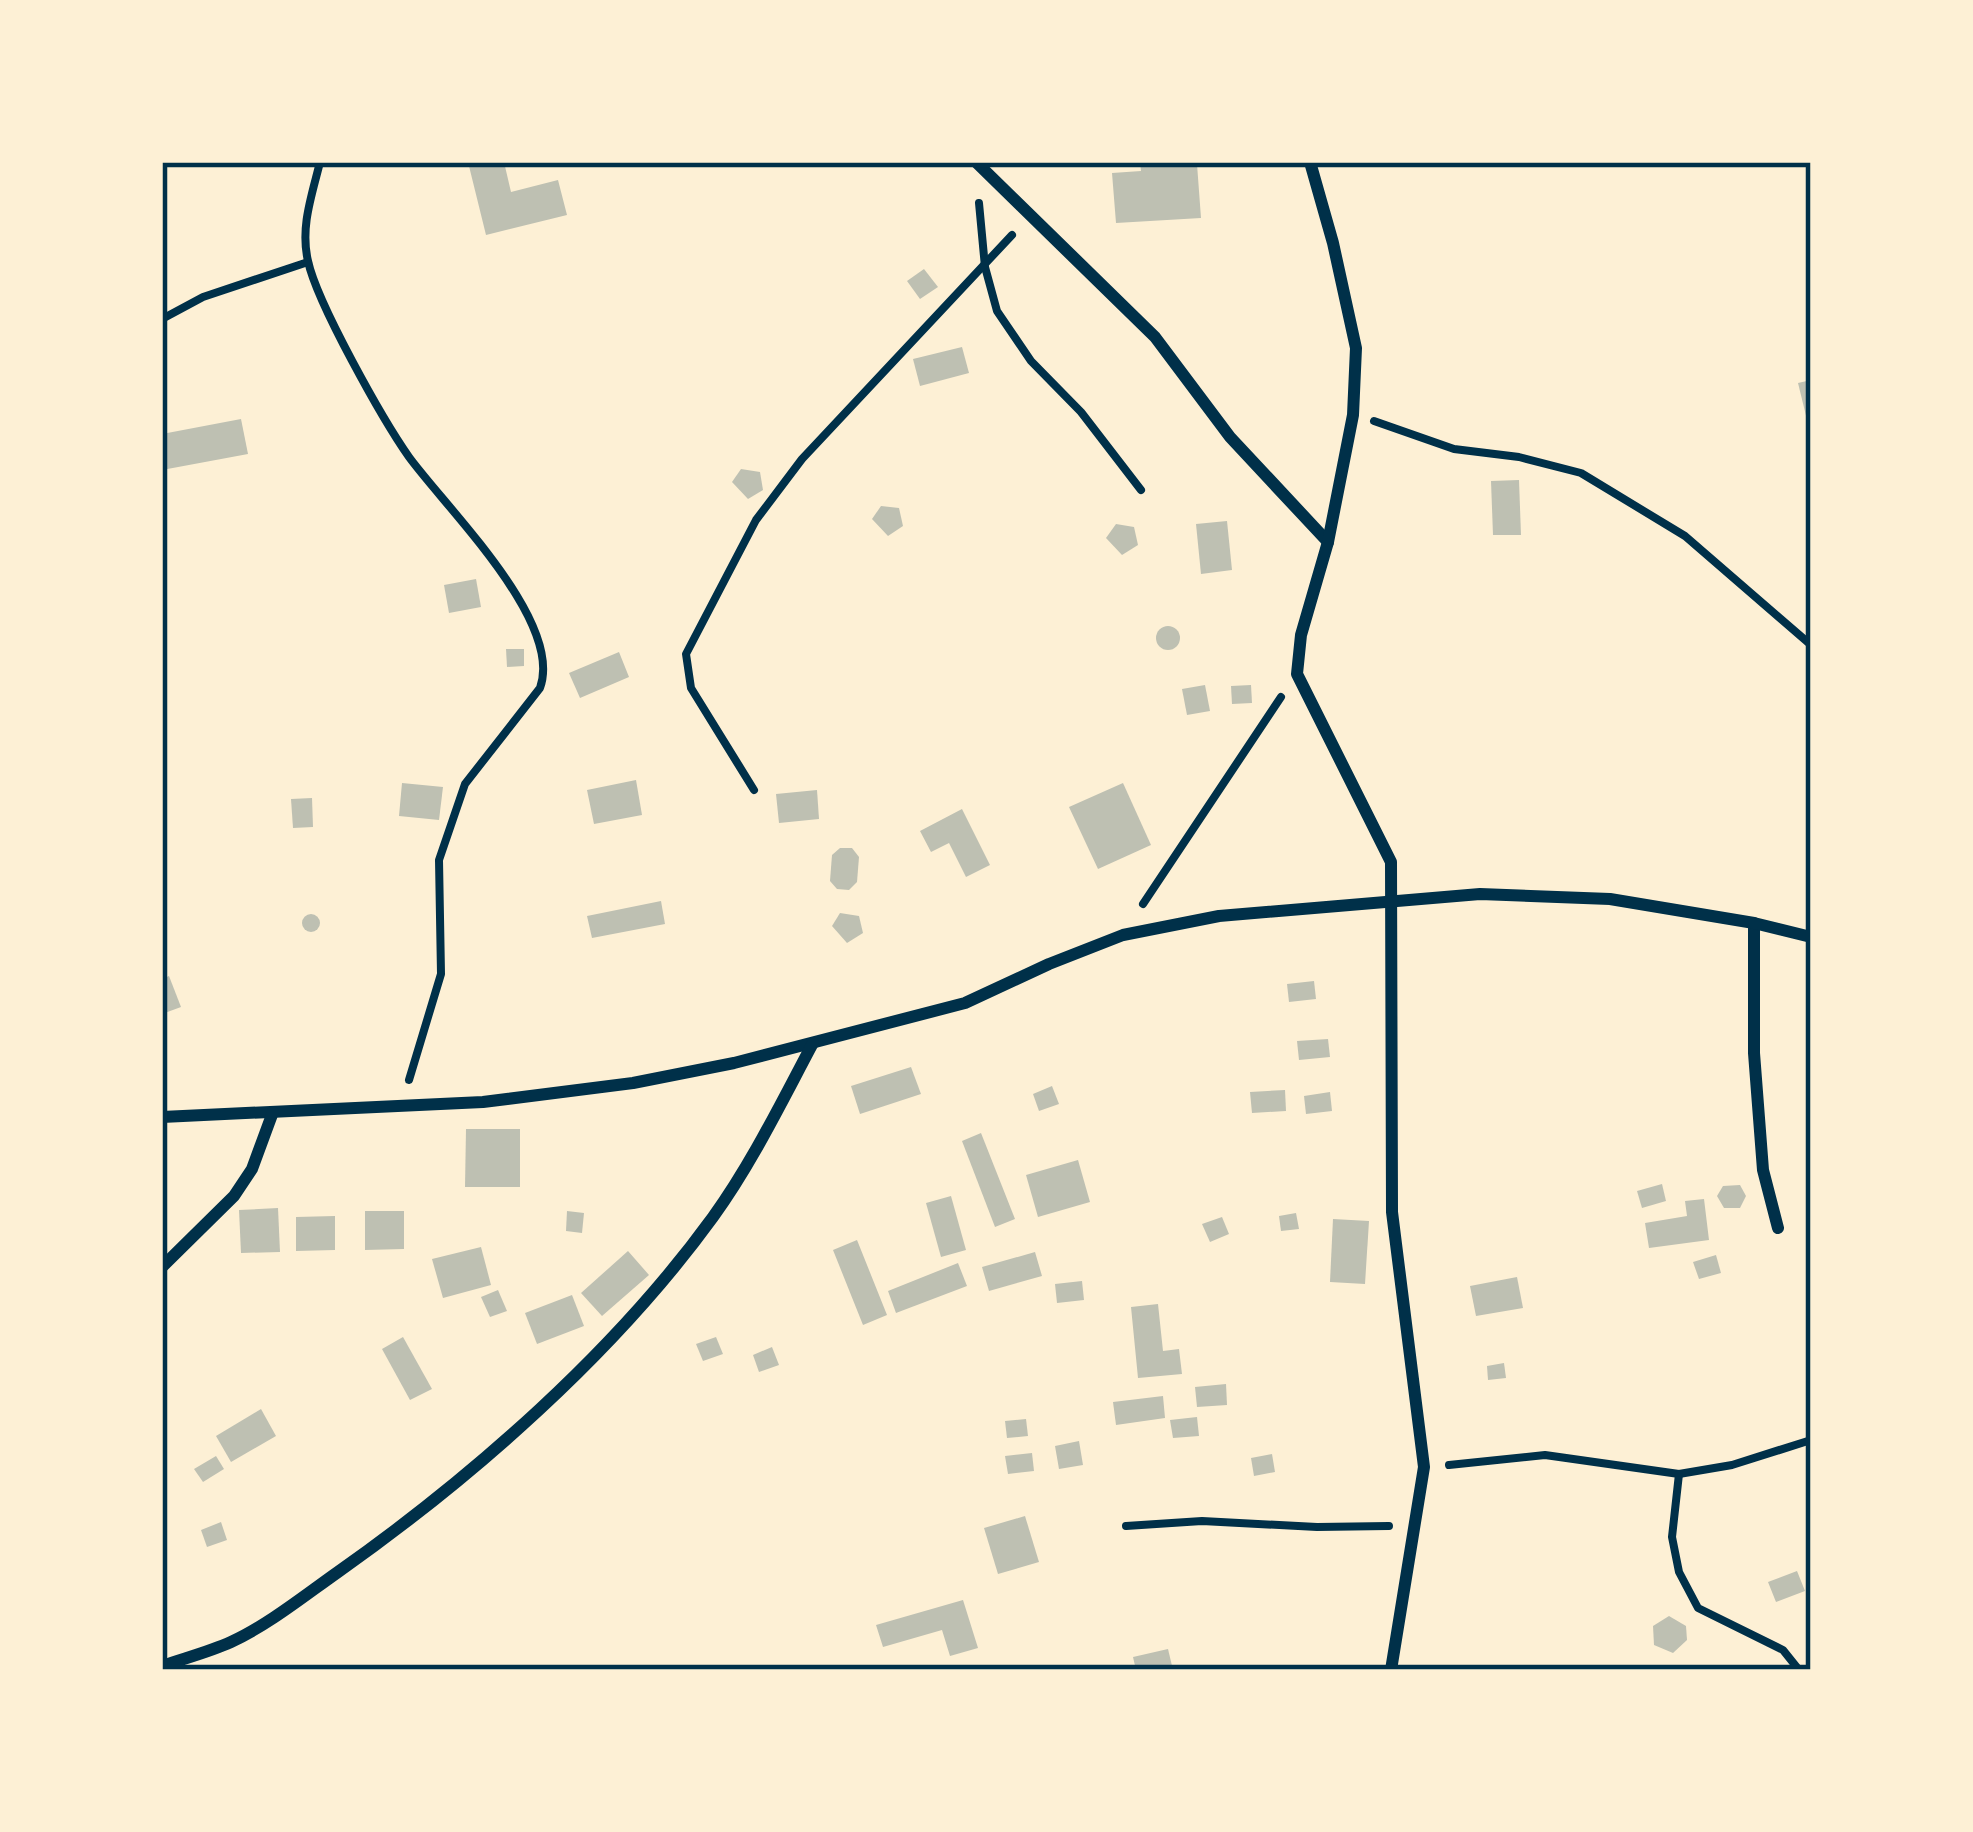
<svg xmlns="http://www.w3.org/2000/svg" width="1973" height="1832" font-family="Quicksand,sans-serif">
	<rect width="100%" height="100%" fill="#fdf0d5"/>
	<!-- building -->
	<g fill="#bec0b2">
		<path d="M468 162H504L511 192 558 180 567 215 486 235Z"/>
		<path d="M1140 162 1197 164 1201 218 1116 223 1112 173 1141 171Z"/>
		<path d="M924 269 938 287 920 299 907 281Z"/>
		<path d="M962 347 969 373 920 386 913 359Z"/>
		<path d="M1811 380V428H1809L1798 383Z"/>
		<path d="M241 419 248 454 162 470V434Z"/>
		<path d="M741 469 760 472 763 490 748 499 732 482Z"/>
		<path d="M1519 480 1521 535H1493L1491 481Z"/>
		<path d="M881 506 899 508 903 526 888 536 872 519Z"/>
		<path d="M1227 521 1232 570 1201 574 1196 524Z"/>
		<path d="M1116 524 1134 527 1138 545 1122 555 1106 538Z"/>
		<path d="M476 579 481 607 449 613 444 585Z"/>
		<circle cx="1168" cy="638" r="12"/>
		<path d="M506 649H524V666L507 667Z"/>
		<path d="M619 652 629 677 580 698 569 673Z"/>
		<path d="M1205 685 1210 711 1187 715 1182 689Z"/>
		<path d="M1251 685 1252 703 1232 704 1231 686Z"/>
		<path d="M636 780 642 815 594 824 587 790Z"/>
		<path d="M402 783 443 787 439 820 399 816Z"/>
		<path d="M1123 783 1151 845 1098 869 1069 807Z"/>
		<path d="M817 790 819 819 779 823 776 794Z"/>
		<path d="M312 798 313 827 293 828 291 799Z"/>
		<path d="M962 809 990 865 966 877 949 843 931 852 920 831Z"/>
		<path d="M840 848H852L859 857 857 882 849 890 837 889 830 881 832 855Z"/>
		<path d="M661 901 665 924 592 938 587 916Z"/>
		<path d="M840 913 859 916 863 933 847 943 832 926Z"/>
		<circle cx="311" cy="923" r="9"/>
		<path d="M169 976 181 1007 162 1014V979Z"/>
		<path d="M1314 981 1316 999 1289 1002 1287 984Z"/>
		<path d="M1328 1039 1330 1057 1299 1060 1297 1041Z"/>
		<path d="M911 1067 921 1094 860 1114 851 1086Z"/>
		<path d="M1052 1086 1059 1104 1039 1111 1033 1094Z"/>
		<path d="M1285 1090 1286 1111 1252 1113 1250 1092Z"/>
		<path d="M1330 1092 1332 1111 1306 1114 1304 1096Z"/>
		<path d="M466 1129H520V1187H465Z"/>
		<path d="M981 1133 1015 1219 995 1227 962 1141Z"/>
		<path d="M1078 1160 1090 1202 1038 1217 1026 1175Z"/>
		<path d="M1662 1184 1666 1201 1642 1208 1637 1191Z"/>
		<path d="M1740 1185 1746 1196 1740 1208H1724L1717 1196 1723 1186Z"/>
		<path d="M951 1196 966 1250 941 1257 926 1203Z"/>
		<path d="M1704 1199 1709 1240 1649 1248 1645 1223 1687 1216 1685 1201Z"/>
		<path d="M278 1208 280 1252 241 1253 239 1210Z"/>
		<path d="M365 1211H404V1249L365 1250Z"/>
		<path d="M567 1211 584 1213 582 1233 566 1231Z"/>
		<path d="M1296 1213 1299 1229 1281 1231 1279 1216Z"/>
		<path d="M335 1216V1250L296 1251V1217Z"/>
		<path d="M1222 1217 1229 1234 1210 1242 1202 1224Z"/>
		<path d="M1333 1219 1369 1221 1365 1284 1330 1282Z"/>
		<path d="M857 1240 887 1315 863 1325 833 1250Z"/>
		<path d="M481 1247 491 1285 443 1298 432 1259Z"/>
		<path d="M628 1251 649 1275 602 1316 581 1293Z"/>
		<path d="M1035 1252 1042 1276 989 1291 982 1267Z"/>
		<path d="M1716 1255 1721 1273 1699 1279 1693 1262Z"/>
		<path d="M958 1263 967 1286 896 1313 888 1291Z"/>
		<path d="M1517 1277 1523 1308 1476 1316 1470 1286Z"/>
		<path d="M1082 1281 1084 1300 1057 1303 1055 1284Z"/>
		<path d="M498 1290 507 1311 490 1317 481 1297Z"/>
		<path d="M572 1295 584 1326 537 1344 525 1313Z"/>
		<path d="M1158 1304 1163 1351 1179 1349 1182 1374 1138 1378 1131 1307Z"/>
		<path d="M403 1337 432 1389 410 1400 382 1349Z"/>
		<path d="M716 1337 723 1354 703 1361 696 1344Z"/>
		<path d="M772 1347 779 1365 759 1372 753 1355Z"/>
		<path d="M1504 1363 1506 1378 1488 1380 1487 1366Z"/>
		<path d="M1226 1384 1227 1405 1197 1407 1195 1387Z"/>
		<path d="M1163 1396 1165 1418 1116 1425 1113 1402Z"/>
		<path d="M261 1409 276 1436 231 1462 216 1436Z"/>
		<path d="M1197 1417 1199 1436 1173 1438 1170 1420Z"/>
		<path d="M1026 1419 1028 1436 1007 1438 1005 1421Z"/>
		<path d="M1079 1441 1083 1465 1059 1469 1055 1446Z"/>
		<path d="M1032 1453 1034 1471 1008 1474 1005 1456Z"/>
		<path d="M1272 1454 1275 1472 1254 1476 1251 1458Z"/>
		<path d="M216 1456 224 1469 203 1482 194 1469Z"/>
		<path d="M1025 1516 1039 1562 998 1574 984 1528Z"/>
		<path d="M221 1522 227 1540 207 1547 201 1530Z"/>
		<path d="M1797 1571 1805 1591 1776 1602 1768 1582Z"/>
		<path d="M963 1600 978 1648 950 1656 942 1630 883 1647 876 1625Z"/>
		<path d="M1669 1616 1686 1626 1687 1640 1673 1653 1654 1645 1653 1626Z"/>
		<path d="M1168 1649 1173 1670H1136L1133 1657Z"/>
	</g>
	<g fill="none" stroke-linecap="round" stroke-linejoin="round">
		<!-- path -->
		<g stroke="#003049" stroke-width="8">
			<path d="M320 162C312 195 300 227 308 261 317 303 383 420 409 457 447 509 564 622 540 688L465 784 439 860 441 974 409 1080"/>
			<path d="M979 203 985 267 997 311 1031 361 1081 412 1141 490"/>
			<path d="M162 319 203 297 308 262"/>
			<path d="M1374 421 1454 449 1519 457 1581 473 1685 536 1811 645"/>
			<path d="M754 790 691 688 686 654 756 520 802 459 1012 235"/>
			<path d="M1143 904 1281 697"/>
			<path d="M1449 1465 1545 1455 1679 1474 1732 1465 1811 1440"/>
			<path d="M1679 1474 1672 1537 1679 1572 1698 1608 1783 1650 1799 1670"/>
			<path d="M1126 1526 1202 1521 1317 1527 1389 1526"/>
		</g>
		<!-- minor -->
		<g stroke="#003049" stroke-width="12">
			<path d="M976 162 1155 337 1230 437 1328 542"/>
			<path d="M1310 162 1333 243 1356 348 1353 415 1328 542 1301 635 1297 674 1391 862 1392 1212 1424 1467 1391 1670"/>
			<path d="M1754 923V1053L1763 1170 1778 1228"/>
			<path d="M162 1117 483 1102 633 1083 734 1063 965 1003 1049 964 1123 935 1219 916 1480 894 1610 899 1754 923 1811 937"/>
			<path d="M162 1267 234 1196 252 1169 273 1112"/>
			<path d="M162 1666C185 1658 209 1652 231 1642 268 1625 304 1596 338 1572 474 1476 615 1352 713 1217 752 1163 782 1101 813 1043"/>
		</g>
	</g>
	<!-- border -->
	<rect width="1973" height="1832" fill="none" stroke="#fdf0d5" stroke-width="330"/>
	<rect x="165" y="165" width="1643" height="1502" fill="none" stroke="#003049" stroke-width="4.5"/>
</svg>
